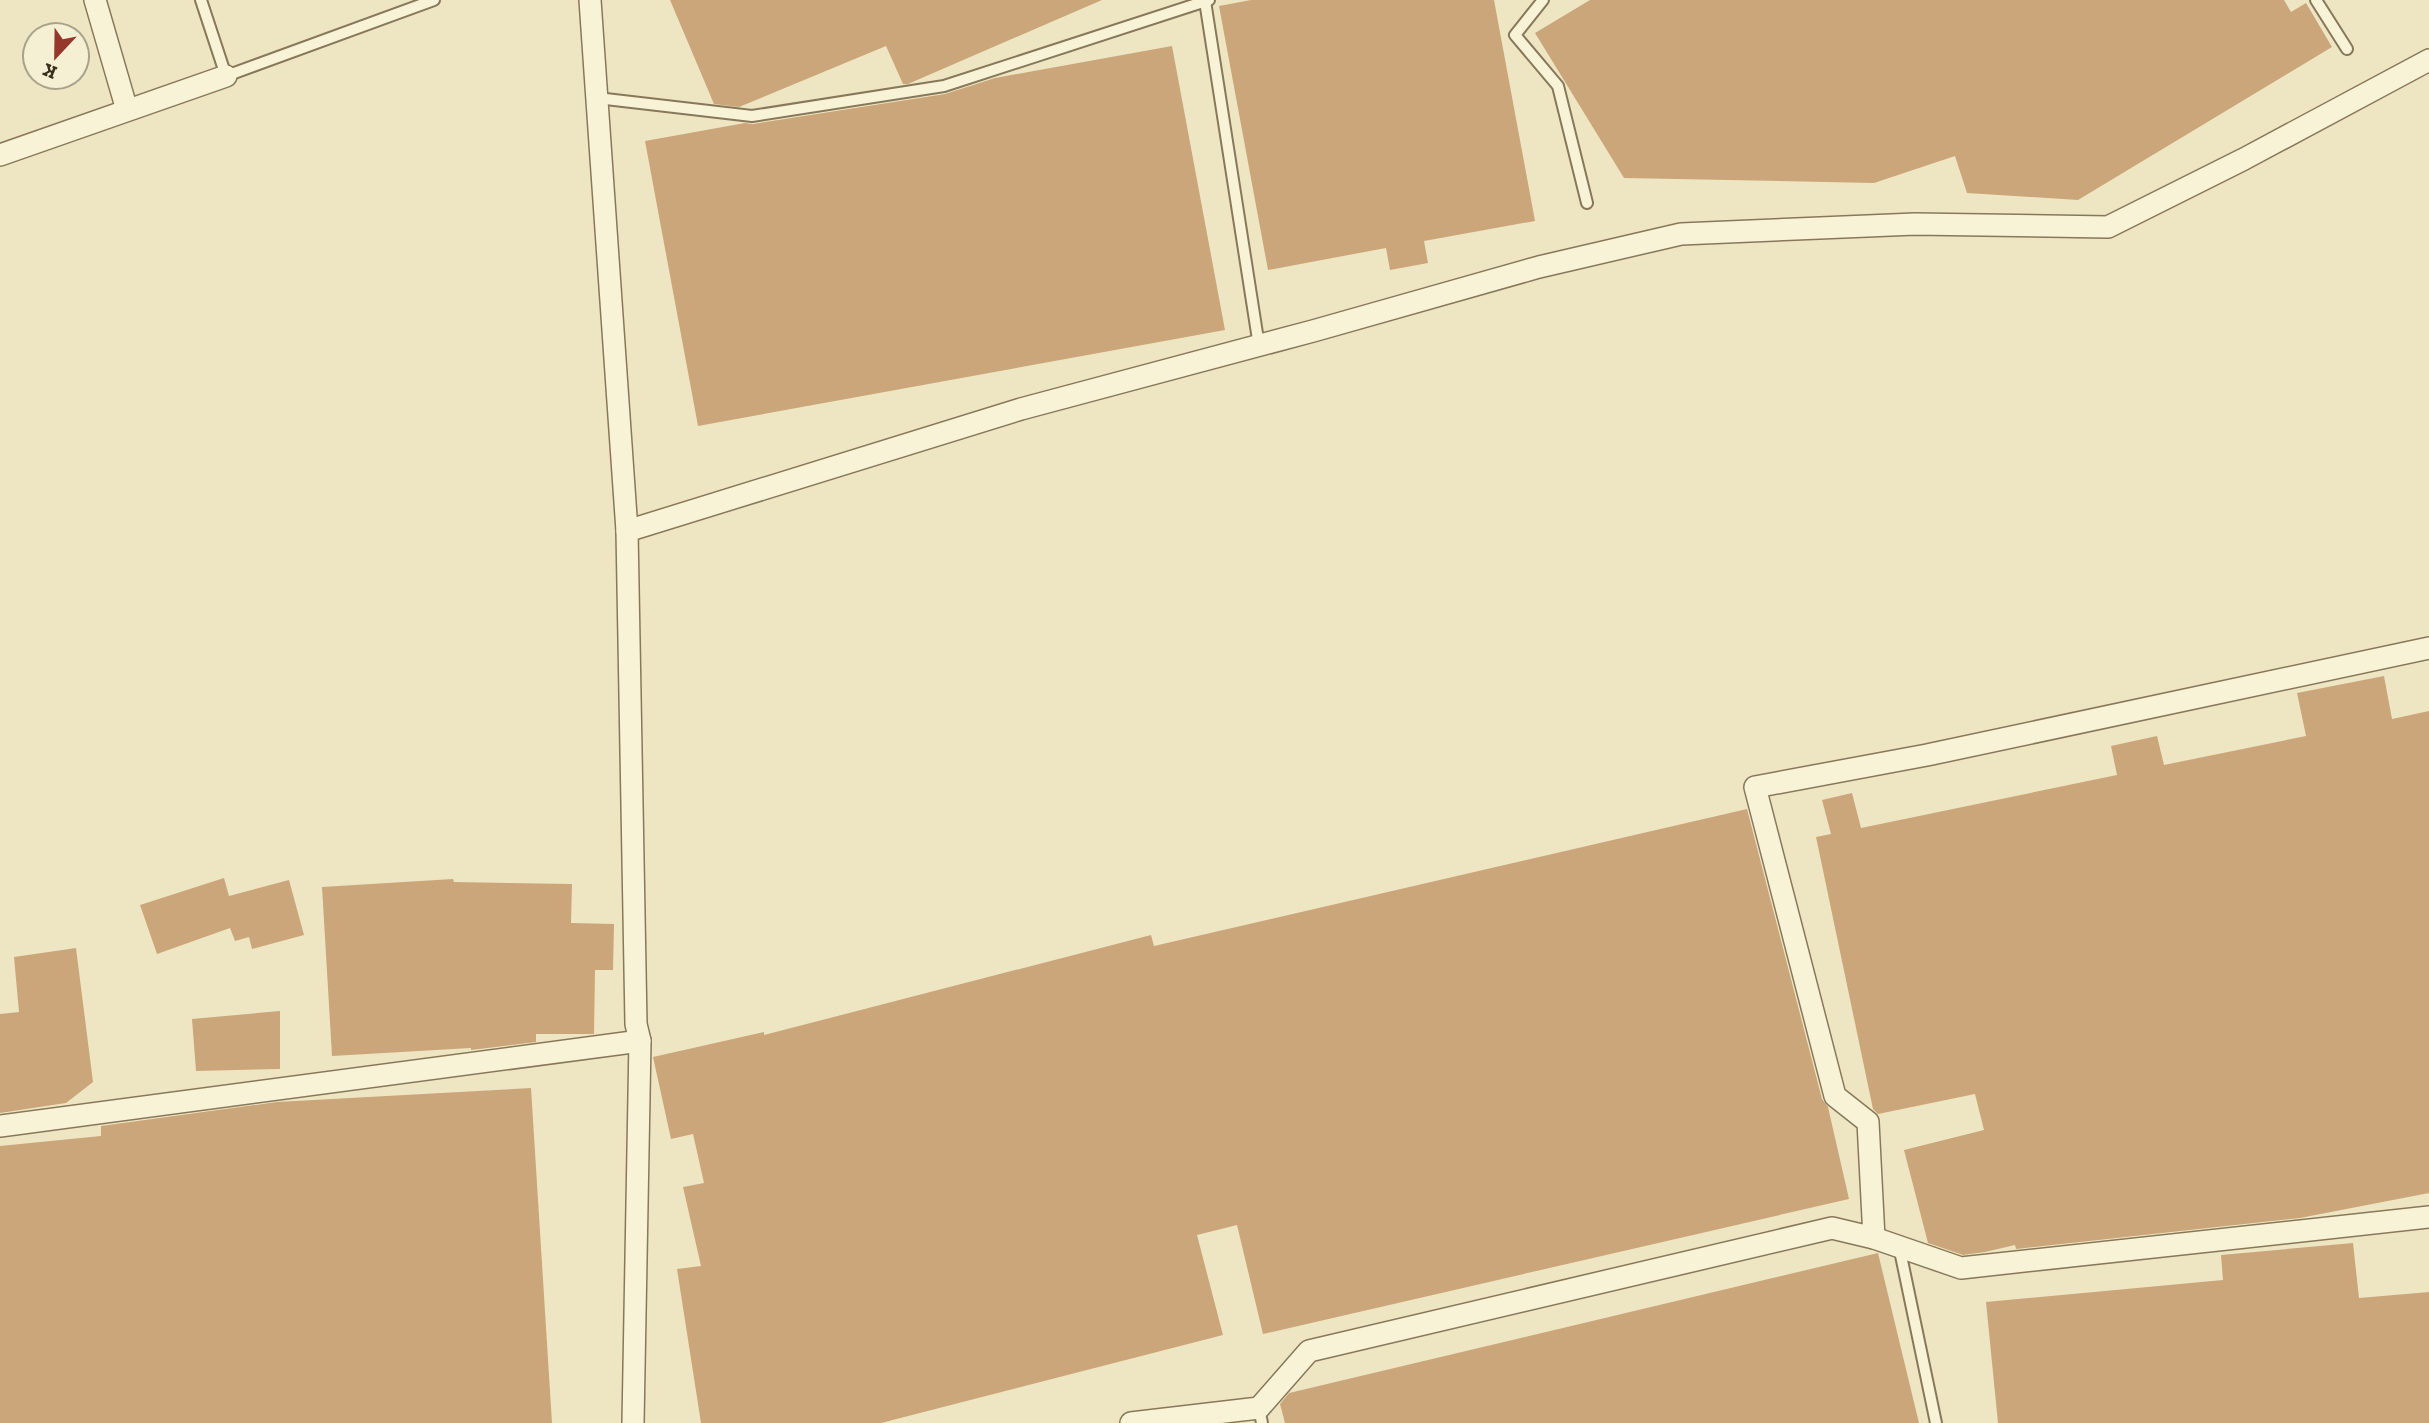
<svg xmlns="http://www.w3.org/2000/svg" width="2429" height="1423" font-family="'Zilla Slab',serif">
	<rect width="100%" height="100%" fill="#eee6c3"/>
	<!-- building -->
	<g fill="#cba67a">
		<path d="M670 0H1102L908 84H903L886 46 739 107 714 104Z"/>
		<path d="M1251 0H1494L1535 221 1424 241 1428 263 1390 270 1386 248 1268 270 1219 6Z"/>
		<path d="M1590 0H2284L2291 12 2306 3 2332 47 2078 200 1967 193 1955 156 1874 183 1624 178 1535 33Z"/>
		<path d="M1172 46 1225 330 698 426 645 141 745 123 753 124 945 94 995 78Z"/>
		<path d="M2384 676 2392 719 2429 711V1193L2300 1218 2016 1249 2015 1245 1985 1252 1963 1255 1928 1243 1904 1150 1984 1130 1975 1094 1878 1114 1873 1109 1816 837 1831 834 1822 800 1852 793 1861 828 2117 775 2111 746 2157 736 2164 765 2306 736 2297 693Z"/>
		<path d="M1747 809 1822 1099 1828 1107 1849 1199 1263 1334 1237 1225 1197 1235 1223 1335 881 1423H701L677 1269 701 1266 683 1187 704 1183 693 1134 671 1139 653 1057 764 1032V1035L1151 935 1154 946Z"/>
		<path d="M224 878 229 896 289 880 304 935 252 949 249 937 235 941 230 928 157 954 140 905Z"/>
		<path d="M453 879 454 882 572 884 571 923 614 924 613 970H595L594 1034H536V1042L471 1050V1048L332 1056 322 887Z"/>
		<path d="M76 948 93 1082 66 1103 0 1113V1014L19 1012 14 957Z"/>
		<path d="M280 1011V1069L196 1071 192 1019Z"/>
		<path d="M531 1088 552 1423H0V1146L101 1136V1126L277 1102Z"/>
		<path d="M2353 1243 2359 1298 2429 1292V1423H1998L1986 1302 2223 1280 2221 1255Z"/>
		<path d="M1878 1253 1919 1423H1285L1280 1404 1289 1393Z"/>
	</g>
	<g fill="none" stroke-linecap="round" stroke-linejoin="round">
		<!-- service casing -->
		<g stroke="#88785a" stroke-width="14">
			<g id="service">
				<path d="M201 0 226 76 434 0"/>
				<path d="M1543 0 1515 35 1558 86 1587 203"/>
				<path d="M2316 0 2347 49"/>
				<path d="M1205 1 1259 346"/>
				<path d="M597 98 752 116 944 86 1209 0"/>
				<path d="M1899 1246 1936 1423"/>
				<path d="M1259 1408 1262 1423"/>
			</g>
		</g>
		<!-- minor casing -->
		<g stroke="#88785a" stroke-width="24">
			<g id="minor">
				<path d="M95 0 127 110"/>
				<path d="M590 0 627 531 636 1024 640 1041 633 1423"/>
				<path d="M0 155 226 76"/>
				<path d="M627 531 1021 409 1313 331 1539 267 1681 234 1915 224 2108 227 2244 159 2429 60"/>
				<path d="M0 1126 640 1041"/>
				<path d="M1874 1238 1961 1268 2429 1217"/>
				<path d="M1131 1423 1259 1408 1309 1351 1832 1228 1874 1238 1868 1122 1835 1096 1755 787 1927 755 2429 648"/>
			</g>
		</g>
		<!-- service -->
		<use href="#service" stroke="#f8f2d7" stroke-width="10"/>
		<!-- minor -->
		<use href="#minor" stroke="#f8f2d7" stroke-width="21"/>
	</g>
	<!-- north arrow -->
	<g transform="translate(56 56) rotate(202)"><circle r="33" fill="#f5efd3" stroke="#a9a28b" stroke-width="2"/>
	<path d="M0-5L12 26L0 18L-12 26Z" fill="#96372b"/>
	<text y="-10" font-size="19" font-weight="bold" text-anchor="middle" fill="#382e1e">K</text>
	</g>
</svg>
